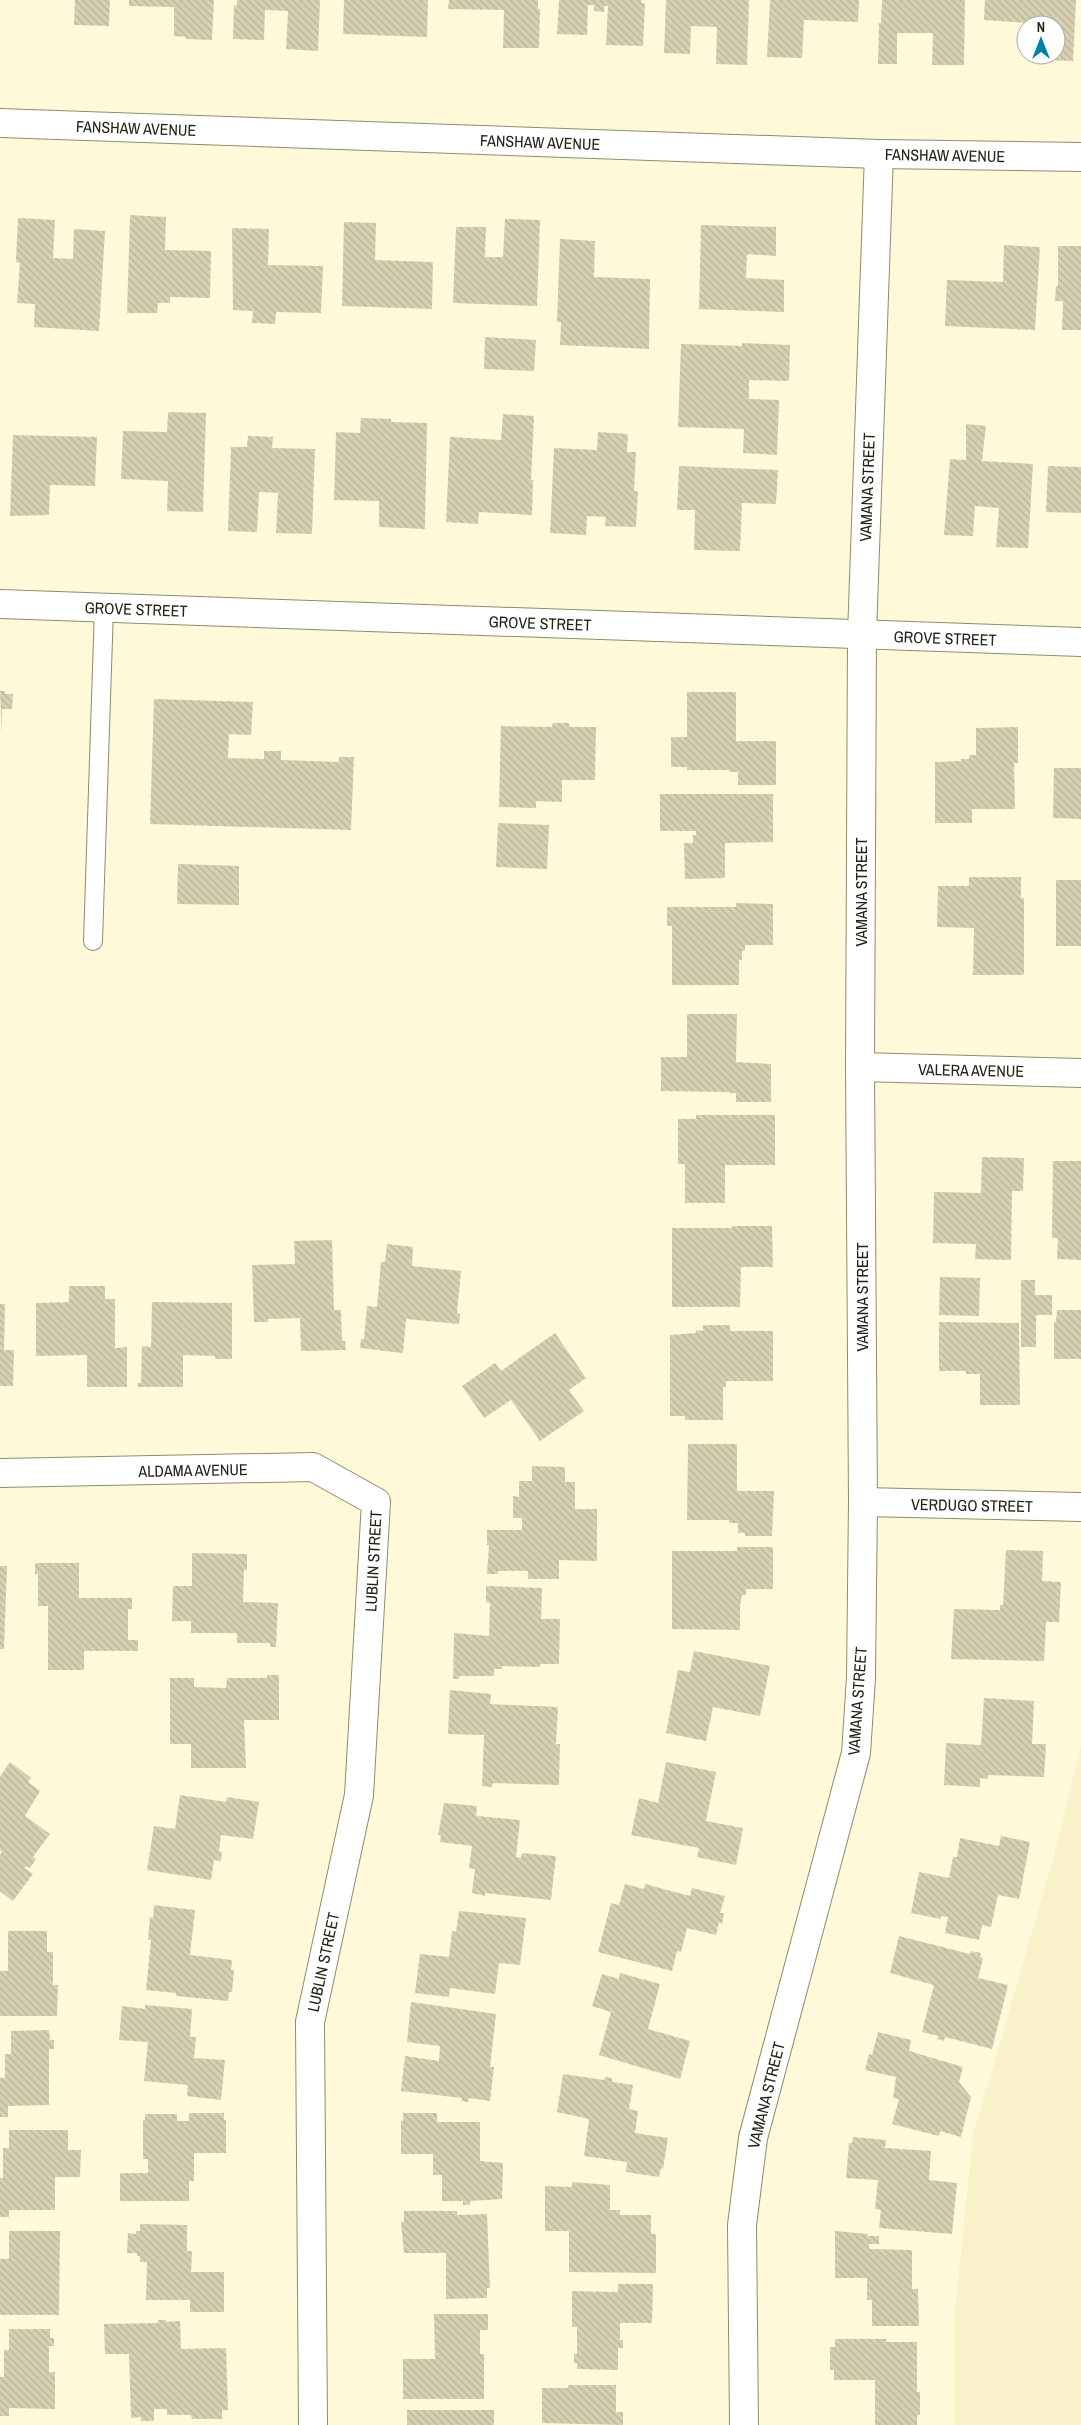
<svg xmlns="http://www.w3.org/2000/svg" width="1081" height="2425" font-family="'Archivo Narrow',sans-serif">
	<defs>
		<pattern id="building-back-hatch" width="6" height="6" patternUnits="userSpaceOnUse" patternTransform="scale(1.25)"><rect width="6" height="6" fill="#d7d1b2"/><path d="M-1 5l2 2M0 0l6 6M5-1l2 2" fill="none" stroke="#b8b398"/></pattern>
	</defs>
	<rect width="100%" height="100%" fill="#fef9d9"/>
	<!-- built -->
	<path fill="#f8f1c9" d="M1081 1745V2425H954V2320L973 2136 1052 1863Z"/>
	<!-- building -->
	<g fill="url(#building-back-hatch)">
		<path d="M75 0H110L109 26 74 25Z"/>
		<path d="M129 0H214L212 40 186 39V37L174 36V7L129 6Z"/>
		<path d="M237 0H320L318 51 286 49 288 11 265 10 264 40 233 39 234 5 237 6Z"/>
		<path d="M344 0H428L427 37 343 34Z"/>
		<path d="M449 0H538V9H540L539 48H503L504 10 448 9Z"/>
		<path d="M559 0H641V3H645L643 46 606 45 608 6H604V12L594 11V5H588L587 35 557 34Z"/>
		<path d="M666 0H749L747 65 716 64 717 27 691 26 690 54 664 53Z"/>
		<path d="M770 0H859L858 22 804 20 802 58 767 57Z"/>
		<path d="M882 0H965L964 65H932L933 33H897V64H878L879 23H881Z"/>
		<path d="M985 0H1076L1073 61 1041 60V55H1056V25L984 20Z"/>
		<path d="M130 215 166 217 165 250 211 251 210 298 170 297V303H158L157 313H127Z"/>
		<path d="M18 218 55 220 53 258 73 259 74 229 105 231 99 331 34 327 35 304 17 303 20 263 16 262Z"/>
		<path d="M505 219 540 220 537 306 453 303 456 227H486L485 257H503Z"/>
		<path d="M344 222 376 223 375 260 433 262 432 309 342 306Z"/>
		<path d="M701 225 776 227V256L747 254 746 278 784 280V312L699 309Z"/>
		<path d="M232 228 269 229 268 265 323 266 321 313 276 312 275 324 252 323 253 311 233 310Z"/>
		<path d="M560 239 595 241 594 277 650 279 649 349 560 345 561 322H557Z"/>
		<path d="M1004 245 1040 247 1035 330 945 326 947 280 1003 282Z"/>
		<path d="M1058 246H1081V330H1062L1063 301H1055L1056 286H1058Z"/>
		<path d="M485 337 536 340 534 371 484 369Z"/>
		<path d="M742 343 790 345 789 381 749 380V399L779 400 777 455 743 453 744 429 678 427 681 344 742 346Z"/>
		<path d="M168 412 206 413 203 512 167 511 168 481 121 479 123 431 167 432Z"/>
		<path d="M503 414 534 416 531 480H533L532 515 479 512 478 524 446 522 450 437 501 440Z"/>
		<path d="M361 418 391 419V422L427 423 425 529 379 527V501L334 500 336 432 360 433Z"/>
		<path d="M966 424 986 426 982 461 1033 464 1028 548 996 547 999 508 975 506 973 536 944 535 950 459 966 460Z"/>
		<path d="M598 432 628 434 627 452H636L634 491H638L636 527 605 526 606 517 587 516 586 535 550 533 554 448 597 450Z"/>
		<path d="M13 435 97 437 95 486 50 485 49 515 10 516Z"/>
		<path d="M248 436 273 437 272 448 315 449 312 534 276 533 278 493 259 492 257 532 228 531 231 447H247Z"/>
		<path d="M679 466 778 470 776 504 742 503 740 551 694 550 695 510H677Z"/>
		<path d="M1048 466 1081 467V513L1046 512Z"/>
		<path d="M0 691H5V694H13L12 709H2V734Z"/>
		<path d="M687 692H736V741H776V785H738V772H729V770H687V767H671V737H687Z"/>
		<path d="M154 699 253 702 251 735 229 734 228 758 264 759V751H281V760L339 762V757H354L351 830 150 824Z"/>
		<path d="M553 723H569V727H596L595 780H562V802L536 801V808L499 807 501 726 552 727Z"/>
		<path d="M1018 727V763H1014L1015 809H972V823H935V762L961 761V759H969V755H976V728Z"/>
		<path d="M1054 768H1081V819L1053 818Z"/>
		<path d="M660 794H773V842L725 843V878L685 879 684 843H693V835H696V831H660Z"/>
		<path d="M498 823 549 825 547 869 496 867Z"/>
		<path d="M178 864 239 866V905L177 904Z"/>
		<path d="M969 877H1021V898H1024V975H973L974 928 937 927 938 886H969Z"/>
		<rect x="1056" y="880" width="25" height="66"/>
		<path d="M736 903 773 904V945H745V951H742V960H739V985H672V926H667V907H736Z"/>
		<path d="M687 1014H737L736 1062 771 1064V1102H736V1093H729V1092L661 1091V1057H687Z"/>
		<path d="M696 1115H775V1165H725V1203H685V1164H678V1119H696Z"/>
		<path d="M982 1157 1024 1158 1023 1191H1012L1011 1260 975 1259 976 1244 933 1243 934 1192 981 1193Z"/>
		<path d="M1053 1161H1081V1260L1057 1259 1058 1238H1052Z"/>
		<path d="M732 1226H772L773 1267H741L740 1307H672V1228H732Z"/>
		<path d="M332 1240 334 1310H341L342 1341H345L346 1350 301 1351 300 1318 268 1319V1322H254L252 1265 295 1264 294 1241Z"/>
		<path d="M387 1244 413 1247 412 1266 461 1271 457 1313 460 1314 459 1324 406 1319 403 1353 360 1348 361 1339H364L367 1306 377 1307 381 1262H385Z"/>
		<path d="M940 1277 980 1278 979 1316 939 1315Z"/>
		<path d="M1021 1280H1035V1295H1052V1315H1036V1347H1021Z"/>
		<path d="M69 1286H105V1299H115V1348L127 1347V1387H87V1355L36 1356V1303L69 1302Z"/>
		<path d="M152 1302 232 1303V1359H215V1356L183 1355V1387H138V1383H141L142 1346 151 1347Z"/>
		<path d="M0 1304H5L4 1350H14L13 1386H0Z"/>
		<path d="M1057 1310H1081V1359H1054V1322H1056Z"/>
		<path d="M939 1322 1019 1323 1020 1405H980V1374H966V1371H939Z"/>
		<path d="M703 1325H730V1331H773V1381H726V1387H723V1420H685V1416H670V1335L696 1333V1330L703 1331Z"/>
		<path d="M555 1333 586 1378 569 1390 584 1411 540 1441 511 1400 484 1418 462 1386 495 1363 501 1371Z"/>
		<path d="M688 1444H737V1491H774L772 1536H745V1533H738V1523H729V1520H687Z"/>
		<path d="M532 1466 565 1467V1482H575V1509H597V1561L559 1560V1579H528V1571H498V1574H487L489 1545H487V1530H522V1518H513V1496L519 1497V1481H532Z"/>
		<path d="M737 1547H773V1589H746V1595H742L740 1605V1630L672 1629V1551H737Z"/>
		<path d="M1006 1550 1043 1551 1042 1581 1061 1582 1059 1622H1046L1044 1661 951 1659 954 1609 1000 1610V1605H1003Z"/>
		<path d="M192 1553 247 1554V1570H244L243 1602 278 1603 276 1647H270V1643H237V1633H191V1621H172L173 1586H192Z"/>
		<path d="M35 1563H79V1598H132V1609H128V1640H138V1651H84V1670H48V1606H38V1574H35Z"/>
		<path d="M0 1566H7L4 1649H0Z"/>
		<path d="M486 1586 542 1588 541 1619H560L559 1664H540V1667L502 1666V1669H494V1676H459V1679H453L454 1633 489 1636 490 1603 486 1602Z"/>
		<path d="M694 1651 770 1666 760 1716 713 1707 706 1741 666 1733 678 1670 690 1672Z"/>
		<path d="M267 1675H279V1720H244L246 1768H191V1744H170V1678H194V1687L226 1688 227 1678H267Z"/>
		<path d="M450 1690 491 1694 490 1704 558 1707 556 1744H560L559 1785 493 1783 492 1787 482 1786 484 1735 448 1734Z"/>
		<path d="M984 1698 1034 1701 1032 1744H1046L1044 1777 988 1775V1779L980 1778V1787L944 1785 946 1743 981 1745Z"/>
		<path d="M10 1762 31 1778 28 1782 40 1791 25 1816 50 1834 33 1857 36 1859 30 1868 26 1866 25 1868 33 1874 13 1901 0 1891V1855L2 1852 0 1850V1777Z"/>
		<path d="M666 1762 716 1772 706 1821 743 1828 736 1865 697 1857 699 1848 631 1835 639 1798 658 1803Z"/>
		<path d="M180 1795 226 1802 227 1797 259 1802 253 1839 221 1835 219 1851 222 1852 221 1861 214 1860 211 1880 147 1870 154 1826 175 1829Z"/>
		<path d="M444 1803 477 1806 476 1816 520 1820 516 1857 521 1858 522 1853 556 1856 551 1900 485 1893V1896L472 1893 475 1869 469 1868 472 1846 440 1842 441 1835H438Z"/>
		<path d="M1001 1836 1030 1842 1019 1899 998 1895 991 1927 982 1925 979 1940 945 1933 948 1917 941 1916V1919L911 1913 919 1872 949 1878 953 1857H957L960 1838 999 1846Z"/>
		<path d="M625 1884 644 1889 645 1884 690 1896 692 1888 725 1896 720 1913H724L722 1924 719 1922 716 1935 687 1928 681 1952 677 1951 672 1971 598 1952 611 1903 619 1905Z"/>
		<path d="M154 1905 195 1910 190 1955 232 1960 231 1970H234L232 1992H229L228 2001 176 1996V1993L146 1990 151 1940H148L150 1917 153 1918Z"/>
		<path d="M459 1911 526 1918 520 1965 499 1963 495 1994 450 1988 449 1997 415 1993 420 1954 449 1957 452 1931 456 1932Z"/>
		<path d="M8 1931H47V1952H53V1985H58L57 2016H0V1971H8Z"/>
		<path d="M899 1936 970 1954 971 1951 981 1953 980 1957 983 1958 978 1978 1008 1985 992 2049 945 2037 944 2041 937 2039 938 2036 922 2032 934 1985 890 1973Z"/>
		<path d="M620 1973 660 1984 648 2029 690 2041 680 2079 599 2055 611 2012 592 2006 602 1974 619 1979Z"/>
		<path d="M411 2002 496 2014 490 2067H494L490 2101 469 2098 468 2102 461 2101 462 2098 401 2091 405 2056 439 2061 440 2046 407 2042Z"/>
		<path d="M145 2005 192 2009 190 2037H196L194 2058 225 2060 221 2100 187 2096 188 2085 144 2081 148 2042 119 2040 122 2006 145 2009Z"/>
		<path d="M49 2030 50 2040H54V2049H49V2105L8 2106V2117H0V2078H5V2054H11V2031Z"/>
		<path d="M878 2032 911 2040 909 2051 963 2067 959 2082 971 2097 961 2137 940 2131 939 2136 892 2124 899 2099 893 2098 896 2077 865 2070 869 2054 872 2055Z"/>
		<path d="M563 2074 604 2080 605 2077 612 2078V2082L633 2085 629 2109 638 2111 635 2133 668 2138 663 2169 661 2168 659 2177 626 2172 627 2162 584 2156 589 2119 557 2112Z"/>
		<path d="M189 2113H224V2120H226V2153H194V2181H189V2201H120V2173H148V2159H143V2120H145V2114H177V2121H189Z"/>
		<path d="M403 2113H437V2122H480V2161L503 2163 502 2199 470 2201V2205H463V2201H442V2175H433V2154H401V2121H403Z"/>
		<path d="M9 2130H68V2150H81L80 2177H55V2210H9V2217H0V2178H3V2148H9Z"/>
		<path d="M853 2137 886 2140 885 2148 931 2151 929 2180 957 2183 952 2234 879 2228 881 2210 875 2209 878 2180 846 2178 849 2143H852Z"/>
		<path d="M572 2182 610 2185V2210H620V2215H651V2234H656V2273L569 2272V2231H545V2186L572 2187Z"/>
		<path d="M404 2211H457V2215L487 2214 490 2288H487V2298L446 2299V2253H404L401 2222H404Z"/>
		<path d="M140 2224 187 2225V2251H192L191 2272H224V2312H190V2300H146L147 2262H140V2256H137V2253H127L128 2233 136 2234V2231H140Z"/>
		<path d="M9 2231H60L59 2315H0V2259H9Z"/>
		<path d="M835 2231 868 2234 867 2239 869 2236H879V2244H869V2249L912 2250V2289H918L919 2326H872V2300H867V2278H835Z"/>
		<path d="M618 2284H653L652 2323H620V2340H623V2348H618V2370L577 2369V2363H574V2354H577V2327H572V2291L618 2292Z"/>
		<path d="M434 2314H488V2330H480V2354H484V2399H403V2359H435Z"/>
		<path d="M158 2320H166V2322L180 2321 181 2349 226 2348 228 2410H222V2419H192L191 2415H167V2409H154V2421H141V2417L131 2418 129 2354H105L104 2324 158 2323Z"/>
		<path d="M9 2329H50V2338H54V2346H49V2372H55V2409L9 2408V2416H0V2377H4V2350H9Z"/>
		<path d="M835 2339H886V2342H917V2392H920V2415H917V2425H875V2380H834V2370H830V2347H835Z"/>
		<path d="M568 2385H616V2412H623V2425L542 2423V2388H568Z"/>
		<rect x="407" y="2410" width="87" height="15"/>
	</g>
	<g fill="none" stroke-linecap="round" stroke-linejoin="round">
		<!-- lane casing -->
		<g stroke="#908b6d" stroke-width="20">
			<path id="lane" d="M93 941 104 608"/>
		</g>
		<!-- street casing -->
		<g stroke="#908b6d" stroke-width="30">
			<g id="street">
				<path d="M0 123 879 154 1081 157"/>
				<path d="M0 604 1081 642"/>
				<path d="M860 1067 1081 1073"/>
				<path d="M0 1473 313 1467 376 1502 359 1795 310 2022 313 2425"/>
				<path d="M863 1502 1081 1507"/>
				<path d="M744 2425 742 2225 753 2138 856 1753 861 1678 863 1502 860 1067 862 635 879 154"/>
			</g>
		</g>
		<!-- lane -->
		<use href="#lane" stroke="#fff" stroke-width="18"/>
		<!-- street -->
		<use href="#street" stroke="#fff" stroke-width="28"/>
	</g>
	<g text-anchor="middle" stroke-width="4" stroke-linejoin="round" paint-order="stroke">
		<!-- street labels -->
		<g font-size="16" fill="#242216" stroke="#fff">
			<text transform="translate(136 128) rotate(2)" y="6">FANSHAW AVENUE</text>
			<text transform="translate(540 142) rotate(2)" y="6">FANSHAW AVENUE</text>
			<text transform="translate(945 155) rotate(1)" y="6">FANSHAW AVENUE</text>
			<text transform="translate(867 487) rotate(-88)" y="6">VAMANA STREET</text>
			<text transform="translate(136 609) rotate(2)" y="6">GROVE STREET</text>
			<text transform="translate(540 623) rotate(2)" y="6">GROVE STREET</text>
			<text transform="translate(945 638) rotate(2)" y="6">GROVE STREET</text>
			<text transform="translate(861 892) rotate(-90)" y="6">VAMANA STREET</text>
			<text transform="translate(971 1070) rotate(1)" y="6">VALERA AVENUE</text>
			<text transform="translate(862 1297) rotate(-90)" y="6">VAMANA STREET</text>
			<text transform="translate(193 1470) rotate(-1)" y="6">ALDAMA AVENUE</text>
			<text transform="translate(972 1505) rotate(1)" y="6">VERDUGO STREET</text>
			<text transform="translate(373 1561) rotate(-87)" y="6">LUBLIN STREET</text>
			<text transform="translate(857 1701) rotate(-86)" y="6">VAMANA STREET</text>
			<text transform="translate(323 1962) rotate(-78)" y="6">LUBLIN STREET</text>
			<text transform="translate(766 2095) rotate(-76)" y="6">VAMANA STREET</text>
		</g>
	</g>
	<!-- north arrow -->
	<g transform="translate(1041 40)"><circle r="24" fill="#ffffff" stroke="#a7a7a2"/>
	<path d="M0-4L9 19L0 12L-9 19Z" fill="#0081a5"/>
	<text y="-8" font-size="14" font-weight="bold" text-anchor="middle" fill="#242216">N</text>
	</g>
</svg>
